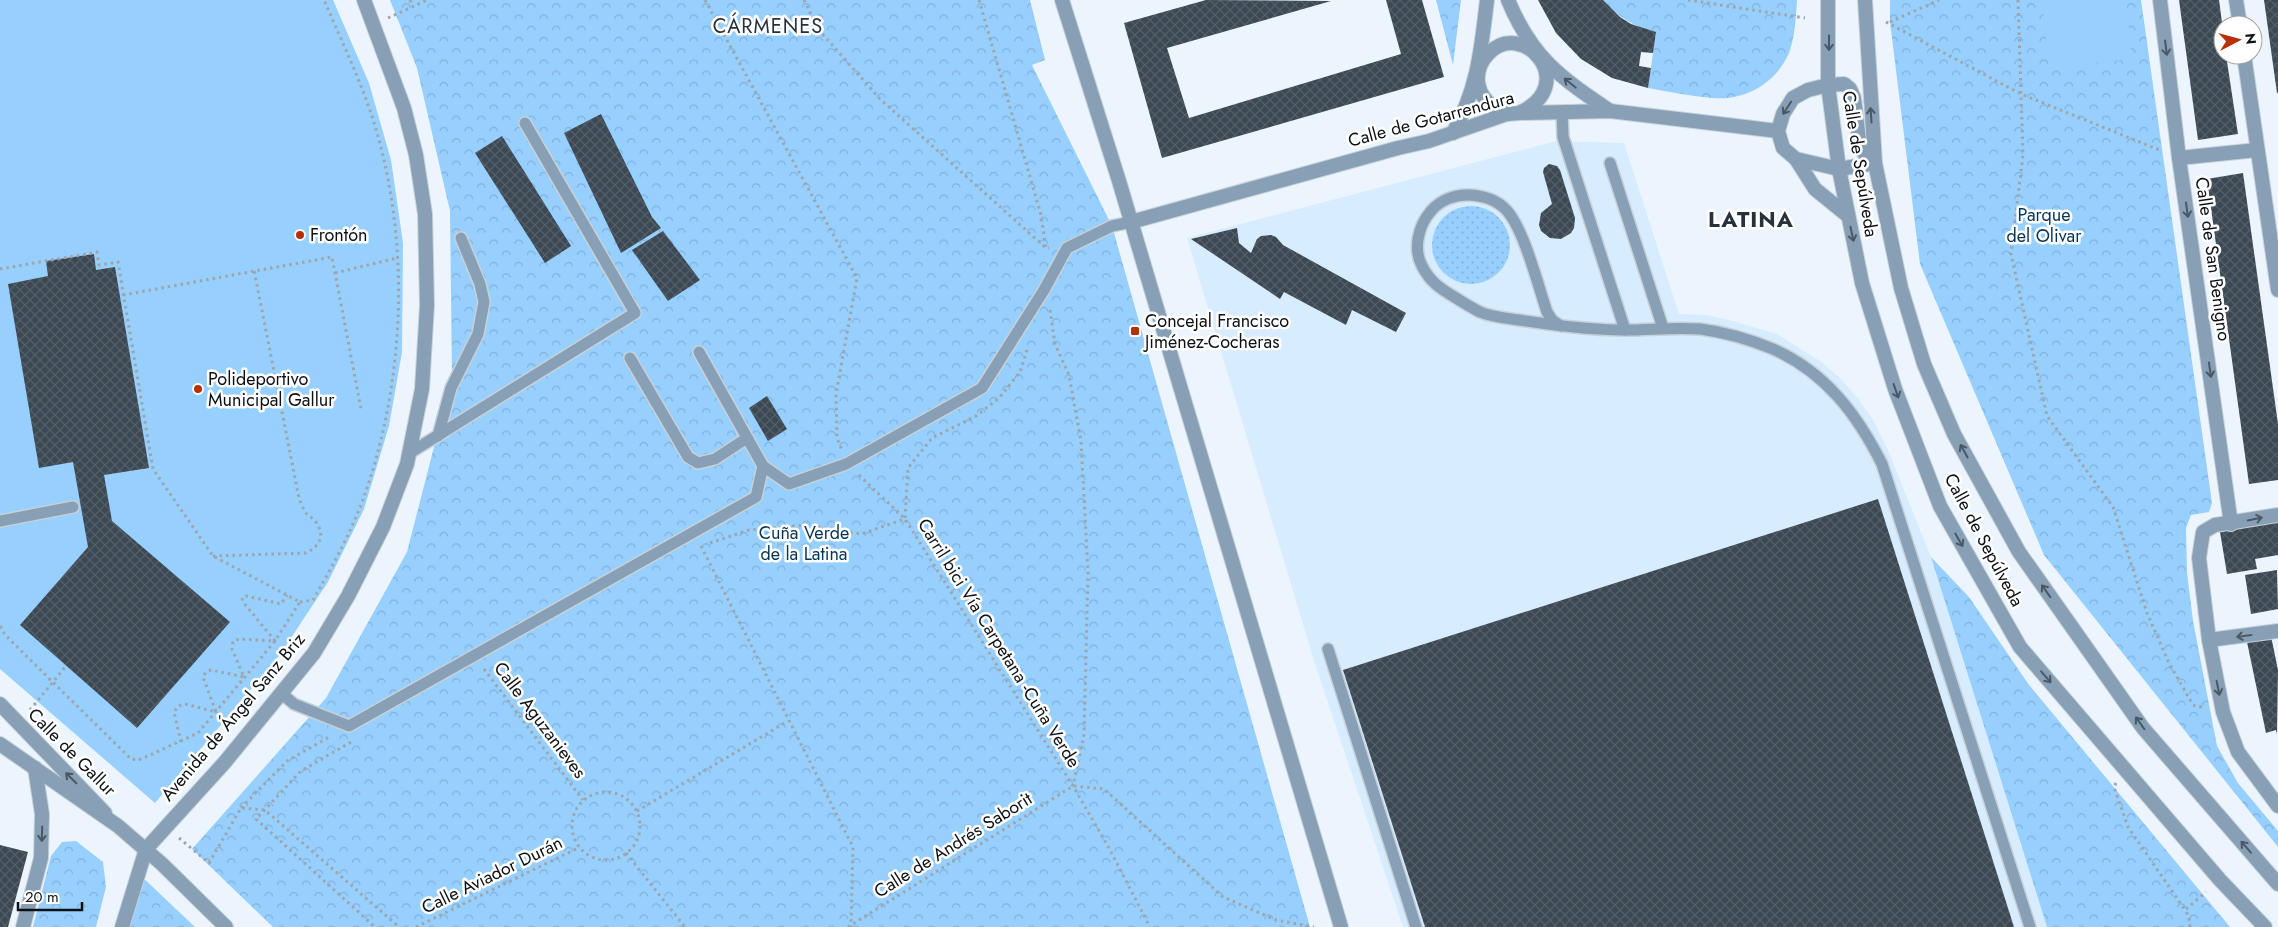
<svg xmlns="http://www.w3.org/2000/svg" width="2278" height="927" font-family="Jost,sans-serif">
	<defs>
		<pattern id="grass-dots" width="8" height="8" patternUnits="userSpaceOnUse" patternTransform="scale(1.25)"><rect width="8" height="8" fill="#97cffe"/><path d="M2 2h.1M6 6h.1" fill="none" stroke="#81b1d9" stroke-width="1.8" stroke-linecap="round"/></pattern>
		<pattern id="park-crowns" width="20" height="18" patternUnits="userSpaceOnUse" patternTransform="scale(1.25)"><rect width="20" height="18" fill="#97cffe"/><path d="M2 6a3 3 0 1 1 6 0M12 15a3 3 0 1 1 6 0" fill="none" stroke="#81b1d9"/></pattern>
		<pattern id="building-cross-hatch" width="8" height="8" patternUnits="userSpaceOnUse" patternTransform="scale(1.25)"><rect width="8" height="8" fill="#3c4853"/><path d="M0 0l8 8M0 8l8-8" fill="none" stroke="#545e67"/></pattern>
	</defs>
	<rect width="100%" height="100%" fill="#ecf5fd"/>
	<!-- built -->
	<path fill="#d7ecff" d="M1556 141 1624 143 1679 314 1707 315 1729 320 1777 334 1820 361 1838 376 1856 396 1872 418 1888 450 1931 557 2047 927H1403L1315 664 1187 238Z"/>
	<!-- grass -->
	<circle fill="url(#grass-dots)" cx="1471" cy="245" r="39"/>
	<!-- park -->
	<g fill="url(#park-crowns)">
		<path d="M390 0H1030L1045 60 1032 65 1112 226 1310 927H273L192 849 326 698 407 552 452 377 450 211 417 68Z"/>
		<path d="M1436 0H1461L1453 65Z"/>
		<path d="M1603 0H1797C1796 17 1795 37 1789 53 1776 83 1745 101 1712 98 1691 96 1669 92 1648 88L1656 32C1634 27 1618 17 1603 0Z"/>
		<path d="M1890 0H2141L2212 503 2209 512 2191 515 2186 528 2187 573 2193 621 2217 746 2238 783 2278 831V847L2044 555 1920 264 1890 22Z"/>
		<path d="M1931 557 1969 597 2029 685 2230 927H2047Z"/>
		<path d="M76 841 103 862 106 887 96 927H33L51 856 62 842Z"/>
		<path d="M138 873 195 927H122Z"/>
	</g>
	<!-- pitch -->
	<g fill="#97cffe">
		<path d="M0 0H333L369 83 391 160 403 243 402 352 389 426 364 509 328 582 279 656 155 803 0 669Z"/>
		<path d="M2042 0H2126L2132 59 2049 68Z"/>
	</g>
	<!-- building -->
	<g fill="url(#building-cross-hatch)">
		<path d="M1206 0 1331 1 1167 48 1189 118 1401 54 1386 0H1422L1444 77 1162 158 1124 23Z"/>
		<path d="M1538 0H1603L1620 17 1631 24 1656 32 1653 53 1641 52 1639 66 1651 68 1648 88 1612 78 1581 59 1556 33Z"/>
		<path d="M2179 0H2219L2223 30V55H2226L2238 134 2198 140Z"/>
		<path d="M2264 0H2278V93H2277Z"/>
		<path d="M601 114 652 217 661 228 621 253 564 133Z"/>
		<path d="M502 136 571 246 545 263 475 153Z"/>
		<path d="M1549 164 1557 166 1560 170 1575 218 1574 228 1571 233 1561 239 1550 238 1541 231 1539 225 1541 213 1552 204 1543 172 1544 168Z"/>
		<path d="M2243 173 2278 424V480L2249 484 2207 179Z"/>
		<path d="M1237 228 1239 243 1251 253 1257 239 1261 236 1271 235 1276 237 1283 245 1406 313 1396 332 1352 310 1346 325 1284 292 1280 299 1191 239Z"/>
		<path d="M663 231 700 280 668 301 632 250Z"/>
		<path d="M94 254 96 270 115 267 149 468 104 475 112 521 230 622 137 728 20 625 88 547 73 462 39 468 8 284 48 276 46 261Z"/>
		<path d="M767 396 787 429 768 441 749 408Z"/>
		<path d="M1878 499 2014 927H1425L1343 670Z"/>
		<path d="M2278 522V555L2255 559 2257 569 2227 574 2220 532Z"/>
		<path d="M2277 570 2278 609 2251 614 2245 575Z"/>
		<path d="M2271 636 2278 670 2277 734 2276 730 2266 733 2247 642Z"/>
		<path d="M0 845 28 852 8 927H0Z"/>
	</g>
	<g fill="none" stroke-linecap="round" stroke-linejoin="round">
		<!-- service casing -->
		<g stroke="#c8d1d8" stroke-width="14">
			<g id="service">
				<path d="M1562 112 1563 137 1625 330"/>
				<path d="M1610 163 1663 328"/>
				<path d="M1561 326 1552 320 1547 312C1538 285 1526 238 1511 216 1502 202 1486 196 1470 195 1456 194 1440 200 1431 211 1418 226 1413 249 1422 266 1430 282 1441 289 1456 298 1464 303 1472 308 1480 312 1492 317 1506 318 1519 320 1554 325 1589 330 1625 330 1650 330 1675 327 1700 329 1724 332 1751 340 1773 349 1825 372 1857 414 1882 464L2030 927"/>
				<path d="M630 358 688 457 698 463 715 459 747 438"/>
				<path d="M438 436 451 388 478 334 484 302 480 284 461 238"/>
				<path d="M408 454 635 313 525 123"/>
				<path d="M763 466 789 484 846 464 982 388 1044 290 1067 248 1112 226 1131 222"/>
				<path d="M0 521 73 507"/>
				<path d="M1328 649 1416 927"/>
				<path d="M281 693 294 704 349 726 756 497 763 466 699 352"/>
			</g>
		</g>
		<!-- minor casing -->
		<g stroke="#c8d1d8" stroke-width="16">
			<g id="minor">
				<path d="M1508 0C1532 58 1560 77 1610 111"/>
				<path d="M2160 0 2179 158 2231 524"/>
				<path d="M2236 0 2240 25"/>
				<path d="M2244 55 2278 290"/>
				<path d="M1828 85 1808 90 1793 98 1783 114 1778 131 1783 148 1796 159 1839 169 1875 163"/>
				<path d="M1507 114C1492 108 1480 99 1478 82 1477 71 1481 61 1488 54 1523 17 1580 84 1521 112"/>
				<path d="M1453 133C1478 88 1481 50 1487 0"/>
				<path d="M2179 158 2257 150"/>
				<path d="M1796 159 1815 189 1847 215"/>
				<path d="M1131 222 1398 148 1429 141 1507 114 1520 113 1610 111 1778 131"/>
				<path d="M2278 515 2215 525 2203 532 2199 558 2209 640 2223 712 2238 752 2278 806"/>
				<path d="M2209 640 2278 631"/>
				<path d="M0 704 105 813"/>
				<path d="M23 927 41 858 42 814 35 768"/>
				<path d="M122 927 146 849 225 762 314 653 348 596 383 527 407 464 422 389 427 305 425 214 416 155 404 108 364 0"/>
			</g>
		</g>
		<!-- tertiary casing -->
		<g stroke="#c8d1d8" stroke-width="16">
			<g id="tertiary">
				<path d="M1062 0 1119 181 1341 927"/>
				<path d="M1828 0V85L1839 169 1862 283 1895 389 1940 506 2020 647 2220 880 2265 927"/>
				<path d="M1865 0 1875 163 1901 288 1924 364 1954 434 2019 552 2143 728 2278 884"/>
				<path d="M1828 85 1844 84 1850 89 1854 98 1860 149 1875 163"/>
				<path d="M0 744 118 826 162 864 226 927"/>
			</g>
		</g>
		<!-- path -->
		<g stroke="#9da4ab" stroke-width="3" stroke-dasharray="2.5 4" stroke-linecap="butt">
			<path d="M410 0 413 6"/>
			<path d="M705 0 857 278 836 394 837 438 842 450"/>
			<path d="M804 0 818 29 880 99 1046 248H1049"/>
			<path d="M979 0 1041 215 1046 249"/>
			<path d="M1688 0 1805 18"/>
			<path d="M2018 0 2023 155 2011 254 2047 416 2113 507 2147 613 2169 663 2193 705 2205 708"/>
			<path d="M388 18 427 0"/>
			<path d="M1886 22 2021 94 2162 151"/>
			<path d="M1890 22 1939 0"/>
			<path d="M0 269 97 252 99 265 118 262 153 469 213 556 300 602 275 641 198 733 139 760 131 759 5 635 0 625"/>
			<path d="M335 273 397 258"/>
			<path d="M123 295 332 257 361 409"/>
			<path d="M1050 310 1055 344 1069 375 1081 441 1088 572 1084 735 1073 786"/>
			<path d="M859 475 905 519 1073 786 1109 848 1150 927"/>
			<path d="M905 518 908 468 932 438 976 416 999 398 1020 372 1027 350"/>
			<path d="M710 543 749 530 808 525 861 534 905 519"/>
			<path d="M701 546 853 847 851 927"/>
			<path d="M213 556 306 553C320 546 326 535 315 521 313 518 308 516 306 513 303 509 301 503 299 498L254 270"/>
			<path d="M300 602 313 600C331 569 349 536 362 502 405 386 411 245 375 126 362 83 342 42 324 0"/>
			<path d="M484 669 583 800"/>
			<path d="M30 710 66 666"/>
			<path d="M181 742 174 712 178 706 185 704 216 712 203 677 206 672 211 670 244 677 232 649 233 641 239 639 275 641 243 602 242 598 246 596 281 604 287 595"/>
			<path d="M351 742 301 771 256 819 375 927"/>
			<path d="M2116 783 2114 787 2128 827 2185 910"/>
			<path d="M1074 786 1104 789 1223 897 1276 920 1314 927"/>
			<circle cx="606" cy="826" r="34"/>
			<path d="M241 808 287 761 331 736"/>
			<path d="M637 811 788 721"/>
			<path d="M179 838 209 863 241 808 265 810 399 927"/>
			<path d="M626 853 685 927"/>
			<path d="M416 927 580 847"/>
			<path d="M848 927 1073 786"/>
			<path d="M2190 927 2189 917 2185 910 2206 892"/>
		</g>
		<!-- service -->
		<use href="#service" stroke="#87a0b6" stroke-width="11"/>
		<!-- minor -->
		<use href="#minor" stroke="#87a0b6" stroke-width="14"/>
		<!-- tertiary -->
		<use href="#tertiary" stroke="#87a0b6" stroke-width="14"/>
	</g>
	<!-- one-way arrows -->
	<defs><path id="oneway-shaft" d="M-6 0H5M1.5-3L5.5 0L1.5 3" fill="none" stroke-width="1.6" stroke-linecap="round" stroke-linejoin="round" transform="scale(1.25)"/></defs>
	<g stroke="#4a5866">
		<use href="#oneway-shaft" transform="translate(1829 43) rotate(90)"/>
		<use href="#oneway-shaft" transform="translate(2166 48) rotate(83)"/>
		<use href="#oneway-shaft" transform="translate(1570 83) rotate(-141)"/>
		<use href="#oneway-shaft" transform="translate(1787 108) rotate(123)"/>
		<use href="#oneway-shaft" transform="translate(1871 115) rotate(-94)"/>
		<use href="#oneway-shaft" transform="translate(2187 210) rotate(82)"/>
		<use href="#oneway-shaft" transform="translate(1852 234) rotate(78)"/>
		<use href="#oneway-shaft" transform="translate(2210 370) rotate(82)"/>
		<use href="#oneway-shaft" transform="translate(1896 391) rotate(71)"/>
		<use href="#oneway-shaft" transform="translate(1964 451) rotate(-119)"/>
		<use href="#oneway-shaft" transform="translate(2255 519) rotate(-11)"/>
		<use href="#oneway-shaft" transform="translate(1959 540) rotate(60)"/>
		<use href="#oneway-shaft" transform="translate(2046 591) rotate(-125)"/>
		<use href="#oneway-shaft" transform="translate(2244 636) rotate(172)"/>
		<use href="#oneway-shaft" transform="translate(2046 677) rotate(49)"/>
		<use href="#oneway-shaft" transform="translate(2218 688) rotate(79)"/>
		<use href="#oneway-shaft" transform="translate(2140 723) rotate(-126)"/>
		<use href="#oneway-shaft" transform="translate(71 778) rotate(-135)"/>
		<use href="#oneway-shaft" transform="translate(42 834) rotate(91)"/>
		<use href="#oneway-shaft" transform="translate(2246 847) rotate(-131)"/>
	</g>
	<!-- markers -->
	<g fill="#b82f02" stroke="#fff" stroke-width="2">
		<circle cx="300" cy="235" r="5"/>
		<rect x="1130" y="326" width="10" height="10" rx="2.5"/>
		<circle cx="198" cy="389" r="5"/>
	</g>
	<g text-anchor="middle" stroke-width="5" stroke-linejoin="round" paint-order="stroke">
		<!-- street labels -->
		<g font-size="18" fill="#0d1116" stroke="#fff">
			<text transform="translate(1431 119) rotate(-15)" y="6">Calle de Gotarrendura</text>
			<text transform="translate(1860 164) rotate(81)" y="6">Calle de Sepúlveda</text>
			<text transform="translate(2213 259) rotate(82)" y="6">Calle de San Benigno</text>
			<text transform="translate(1984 540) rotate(62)" y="6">Calle de Sepúlveda</text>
			<text transform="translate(999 643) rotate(58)" y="6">Carril bici Vía Carpetana -Cuña Verde</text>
			<text transform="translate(233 717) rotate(-50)" y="6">Avenida de Ángel Sanz Briz</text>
			<text transform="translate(540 720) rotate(53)" y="6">Calle Aguzanieves</text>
			<text transform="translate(72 752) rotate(45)" y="6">Calle de Gallur</text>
			<text transform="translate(953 845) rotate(-32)" y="6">Calle de Andrés Saborit</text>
			<text transform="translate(492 875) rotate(-26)" y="6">Calle Aviador Durán</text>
		</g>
		<!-- park labels -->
		<g font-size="18" fill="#053454" stroke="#fff">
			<text x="2044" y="221">Parque<tspan x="2044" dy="21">del Olivar</tspan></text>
			<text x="804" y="539">Cuña Verde<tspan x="804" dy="21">de la Latina</tspan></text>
		</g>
		<!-- poi labels -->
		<g font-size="18" fill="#0d1116" stroke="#fff" text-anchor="start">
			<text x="310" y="241">Frontón</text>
			<text x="1145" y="327">Concejal Francisco<tspan x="1145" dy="21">Jiménez-Cocheras</tspan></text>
			<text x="208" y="385">Polideportivo<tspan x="208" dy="21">Municipal Gallur</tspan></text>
		</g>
		<!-- quarter labels -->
		<g font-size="20" letter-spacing="1" fill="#27323c" stroke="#fff">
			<text x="768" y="33">CÁRMENES</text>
		</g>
		<!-- district labels -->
		<g font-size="22" font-weight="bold" letter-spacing="1" fill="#27323c" stroke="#fff">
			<text x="1751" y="227">LATINA</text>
		</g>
	</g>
	<!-- north arrow -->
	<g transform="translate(2238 40) rotate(84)"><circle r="24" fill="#ffffff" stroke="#9ea0a2"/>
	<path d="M0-4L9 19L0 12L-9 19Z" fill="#b82f02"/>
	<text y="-8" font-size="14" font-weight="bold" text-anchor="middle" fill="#0d1116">N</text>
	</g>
	<!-- scale -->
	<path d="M18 902v8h64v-8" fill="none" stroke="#0d1116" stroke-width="2.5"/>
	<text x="25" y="902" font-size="15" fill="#0d1116" stroke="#ffffff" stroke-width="4" paint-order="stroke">20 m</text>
</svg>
